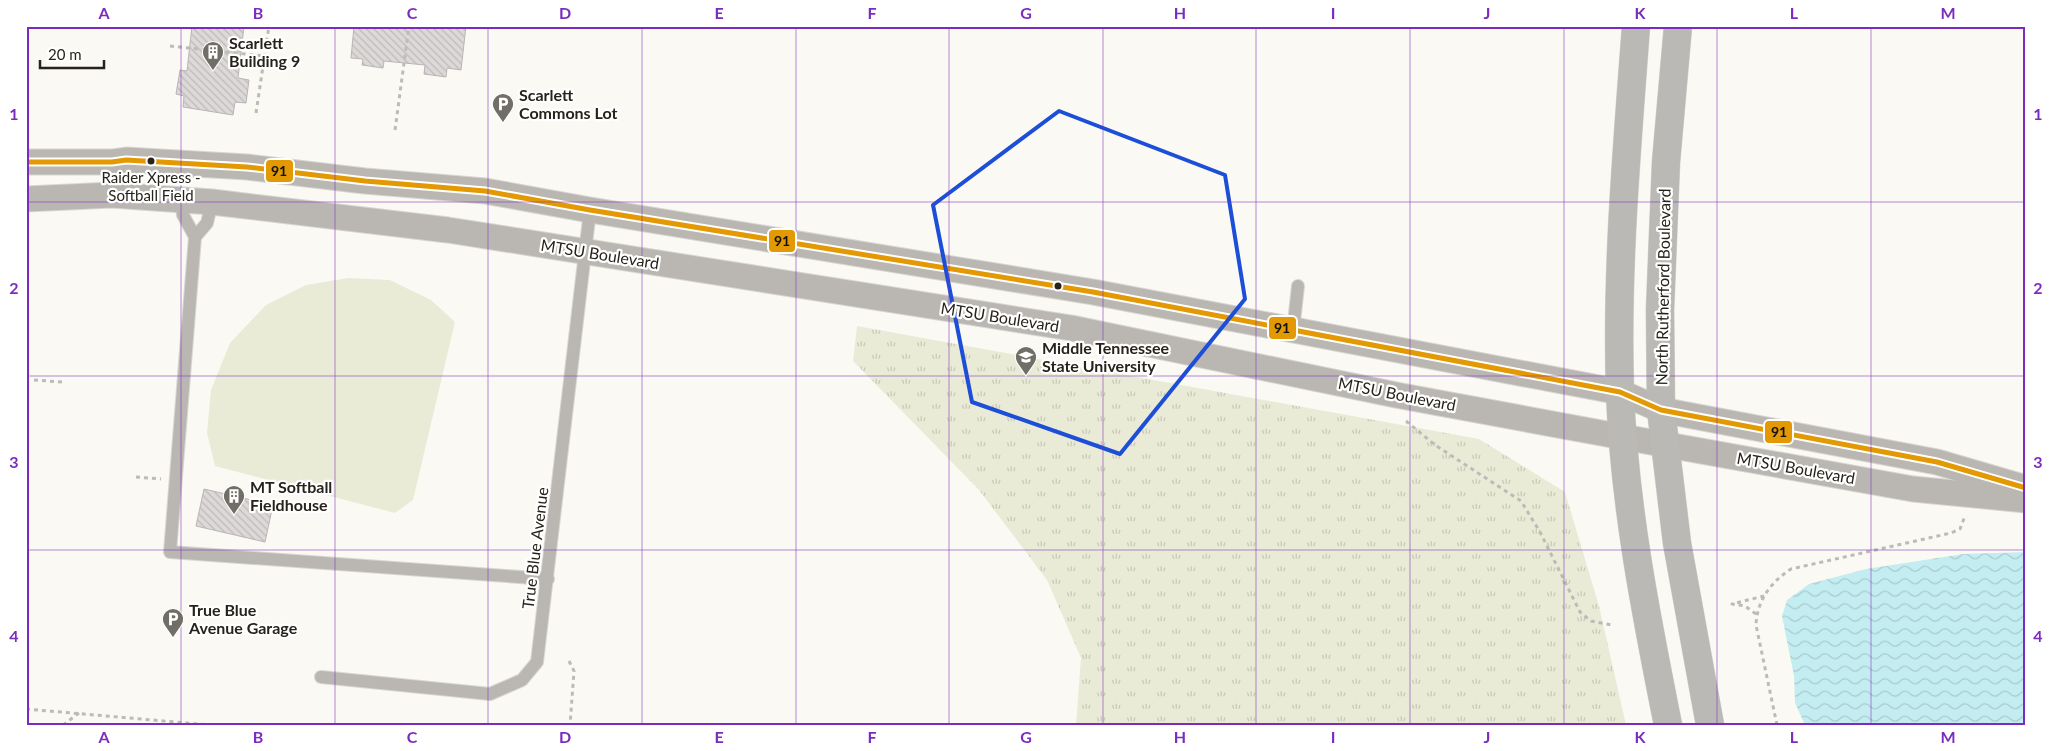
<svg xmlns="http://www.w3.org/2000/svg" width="2052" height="751" font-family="Lato,sans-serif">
	<defs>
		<pattern id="grass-tufts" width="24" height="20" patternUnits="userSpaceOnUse" patternTransform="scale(1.25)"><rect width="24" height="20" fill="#eaebd6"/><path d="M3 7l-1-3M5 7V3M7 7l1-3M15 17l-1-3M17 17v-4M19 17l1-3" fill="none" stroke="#c9c9b7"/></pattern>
		<pattern id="water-waves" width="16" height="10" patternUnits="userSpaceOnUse" patternTransform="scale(1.25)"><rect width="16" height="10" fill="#c4edf2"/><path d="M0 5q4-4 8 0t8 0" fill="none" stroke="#a8cbcf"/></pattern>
		<pattern id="building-back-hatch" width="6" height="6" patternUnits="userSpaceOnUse" patternTransform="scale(1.25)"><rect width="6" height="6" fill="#ded9d9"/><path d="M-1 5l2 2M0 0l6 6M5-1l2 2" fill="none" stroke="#bebaba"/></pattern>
	</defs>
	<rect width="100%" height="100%" fill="#fbf9f4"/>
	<!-- grass -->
	<path fill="url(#grass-tufts)" d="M857 326 1479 439 1565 492 1599 606 1626 725H1076L1081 658 1047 580 979 490 853 361Z"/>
	<!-- pitch -->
	<path fill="#eaebd6" d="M348 278 390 280 431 300 455 322 413 500 395 513 215 466 207 433 211 390 230 343 266 305 306 285Z"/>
	<!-- water -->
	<path fill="url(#water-waves)" d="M2026 552V725H1805L1795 703 1794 676 1782 616 1787 600 1809 584 1866 569 1963 554Z"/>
	<!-- building -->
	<g fill="url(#building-back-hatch)" stroke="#bab5b5">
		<path d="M192 26H244L238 78 249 80 246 103 235 102 233 115 183 107 184 96 176 94 180 70 187 71Z"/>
		<path d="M354 26H466L461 70 447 68 446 77 424 74 425 65 384 61 383 68 362 65 363 59 351 58Z"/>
		<path d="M204 489 273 505 265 542 196 526Z"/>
	</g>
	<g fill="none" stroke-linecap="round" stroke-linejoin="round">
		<!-- service casing -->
		<g stroke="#d8d6d2" stroke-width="14">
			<g id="service">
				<path d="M181 200 183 215 195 237 207 223 212 202"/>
				<path d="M195 237 170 552 548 579"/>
				<path d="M1293 331 1298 286"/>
				<path d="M321 677 490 694 522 680 537 662 590 210"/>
			</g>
		</g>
		<!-- minor casing -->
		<g stroke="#d8d6d2" stroke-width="27">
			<g id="minor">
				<path d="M26 162H112L126 160 247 167 365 181 485 191 590 210 1093 292 1620 392 1661 410 1937 462 2026 488"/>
				<path d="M26 199 112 195 212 202 448 230 1071 328 1396 395 1623 437 1913 489 2026 500"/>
			</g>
		</g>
		<!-- primary casing -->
		<g stroke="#d8d6d2" stroke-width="29">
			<g id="primary">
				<path d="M1636 26C1627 148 1616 270 1620 392 1624 504 1646 615 1668 725"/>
				<path d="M1678 26 1666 162 1660 310 1661 410 1677 543 1710 725"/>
			</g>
		</g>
		<!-- path -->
		<g stroke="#bdbbb8" stroke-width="3" stroke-dasharray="4 4" stroke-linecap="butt">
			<path d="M170 46 264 56"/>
			<path d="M256 113 269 26"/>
			<path d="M395 130 409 26"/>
			<path d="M34 380 62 382"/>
			<path d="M1406 421 1435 445 1521 501 1540 532 1580 612 1591 621 1612 625"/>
			<path d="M136 477 161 479"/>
			<path d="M1756 614 1745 606 1732 604 1764 596"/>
			<path d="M569 661 574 671 570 725"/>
			<path d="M26 709 210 725"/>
			<path d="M63 725 79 713"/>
			<path d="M1777 725 1756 625C1757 600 1771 582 1791 569L1951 533 1960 529 1965 516"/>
		</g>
		<!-- service -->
		<use href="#service" stroke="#bab7b3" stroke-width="12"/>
		<!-- minor -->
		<use href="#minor" stroke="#bab7b3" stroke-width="25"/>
		<!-- primary -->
		<use href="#primary" stroke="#bbb9b5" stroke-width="28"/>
		<!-- bus-1 casing -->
		<g stroke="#fff" stroke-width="9">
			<path id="bus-1" d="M26 162H112L126 160 247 167 365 181 485 191 590 210 1093 292 1620 392 1661 410 1937 462 2026 488"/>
		</g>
		<!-- bus-1 -->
		<use href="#bus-1" stroke="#e29903" stroke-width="5"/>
	</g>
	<!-- marked area -->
	<path fill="none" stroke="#1d4ed8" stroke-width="4" stroke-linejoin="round" d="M1059 111 1225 175 1245 299 1120 454 972 402 933 205Z"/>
	<!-- grid -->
	<path fill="none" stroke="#7b2cbf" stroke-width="1" stroke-opacity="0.55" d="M181 26V725M335 26V725M488 26V725M642 26V725M796 26V725M949 26V725M1103 26V725M1256 26V725M1410 26V725M1564 26V725M1717 26V725M1871 26V725M26 202H2026M26 376H2026M26 550H2026"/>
	<!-- icons -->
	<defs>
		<g id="building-pin" transform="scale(1.125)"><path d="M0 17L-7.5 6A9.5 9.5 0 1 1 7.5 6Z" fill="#716e67" stroke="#fff"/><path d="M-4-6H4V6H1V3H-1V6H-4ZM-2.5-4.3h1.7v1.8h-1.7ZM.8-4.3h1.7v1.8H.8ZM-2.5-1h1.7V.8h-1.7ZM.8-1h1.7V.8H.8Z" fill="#fff"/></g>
		<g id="parking-pin" transform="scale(1.125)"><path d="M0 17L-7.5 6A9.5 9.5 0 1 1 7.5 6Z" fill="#716e67" stroke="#fff"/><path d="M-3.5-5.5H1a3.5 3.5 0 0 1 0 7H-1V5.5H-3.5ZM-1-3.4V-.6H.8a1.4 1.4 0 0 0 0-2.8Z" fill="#fff"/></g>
		<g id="university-pin" transform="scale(1.125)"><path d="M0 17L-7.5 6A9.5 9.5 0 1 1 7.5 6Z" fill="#716e67" stroke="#fff"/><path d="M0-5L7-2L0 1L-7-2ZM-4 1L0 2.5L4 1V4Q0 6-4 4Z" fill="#fff"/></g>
	</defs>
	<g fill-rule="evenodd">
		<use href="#building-pin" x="213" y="52"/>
		<use href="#parking-pin" x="503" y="104"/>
		<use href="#university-pin" x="1026" y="357"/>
		<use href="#building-pin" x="234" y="496"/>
		<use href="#parking-pin" x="173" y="619"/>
	</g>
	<!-- markers -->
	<g fill="#27231b" stroke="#fff" stroke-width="2">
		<circle cx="151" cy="161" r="4.5"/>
		<circle cx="1058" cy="286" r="4.5"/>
	</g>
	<g text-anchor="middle" stroke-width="4.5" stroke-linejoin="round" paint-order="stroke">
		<!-- bus labels -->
		<g font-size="15" fill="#27231b" stroke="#fff">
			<text x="151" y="183">Raider Xpress -<tspan x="151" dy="18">Softball Field</tspan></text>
		</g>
		<!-- poi labels -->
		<g font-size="16" font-weight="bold" fill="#27231b" stroke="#fff" text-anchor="start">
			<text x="229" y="49">Scarlett<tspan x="229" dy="18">Building 9</tspan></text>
			<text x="519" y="101">Scarlett<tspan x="519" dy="18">Commons Lot</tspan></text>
			<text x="1042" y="354">Middle Tennessee<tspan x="1042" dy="18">State University</tspan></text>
			<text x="250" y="493">MT Softball<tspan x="250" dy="18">Fieldhouse</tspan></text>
			<text x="189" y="616">True Blue<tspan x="189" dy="18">Avenue Garage</tspan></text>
		</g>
		<!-- street labels -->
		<g font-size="16" fill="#27231b" stroke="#fff">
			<text transform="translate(600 254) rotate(9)" y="6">MTSU Boulevard</text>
			<text transform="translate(1663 287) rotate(-89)" y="6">North Rutherford Boulevard</text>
			<text transform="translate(1000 317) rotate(9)" y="6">MTSU Boulevard</text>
			<text transform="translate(1397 394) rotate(11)" y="6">MTSU Boulevard</text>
			<text transform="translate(1796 468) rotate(10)" y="6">MTSU Boulevard</text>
			<text transform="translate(535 548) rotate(-83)" y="6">True Blue Avenue</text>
		</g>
	</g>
	<g stroke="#fff" stroke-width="2">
		<rect x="265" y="159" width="29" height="24" rx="5" fill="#e29903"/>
		<rect x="768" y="229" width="28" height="24" rx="5" fill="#e29903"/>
		<rect x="1268" y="316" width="29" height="24" rx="5" fill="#e29903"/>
		<rect x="1764" y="420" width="29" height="24" rx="5" fill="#e29903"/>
	</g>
	<g font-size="14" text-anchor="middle" font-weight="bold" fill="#111">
		<text x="279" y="176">91</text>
		<text x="782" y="246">91</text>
		<text x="1282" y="333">91</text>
		<text x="1779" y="437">91</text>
	</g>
	<!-- border -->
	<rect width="2052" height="751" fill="none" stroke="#ffffff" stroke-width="55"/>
	<!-- scale -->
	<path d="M40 60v8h64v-8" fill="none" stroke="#27231b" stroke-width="2.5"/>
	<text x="48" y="60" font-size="15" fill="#27231b" stroke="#ffffff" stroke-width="4" paint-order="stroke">20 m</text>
	<rect x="28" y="28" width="1996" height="696" fill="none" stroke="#7b2cbf" stroke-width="2"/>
	<g font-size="16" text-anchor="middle" font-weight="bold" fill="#7b2cbf">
		<text x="104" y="19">A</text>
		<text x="258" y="19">B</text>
		<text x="412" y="19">C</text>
		<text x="565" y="19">D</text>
		<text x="719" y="19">E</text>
		<text x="872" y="19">F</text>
		<text x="1026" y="19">G</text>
		<text x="1180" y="19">H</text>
		<text x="1333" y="19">I</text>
		<text x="1487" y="19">J</text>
		<text x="1640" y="19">K</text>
		<text x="1794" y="19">L</text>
		<text x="1948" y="19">M</text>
		<text x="14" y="120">1</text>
		<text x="2038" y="120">1</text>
		<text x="14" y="294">2</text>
		<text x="2038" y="294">2</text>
		<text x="14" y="468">3</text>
		<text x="2038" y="468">3</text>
		<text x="14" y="642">4</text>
		<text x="2038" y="642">4</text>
		<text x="104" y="743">A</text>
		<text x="258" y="743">B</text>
		<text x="412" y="743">C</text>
		<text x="565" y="743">D</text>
		<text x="719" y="743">E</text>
		<text x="872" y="743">F</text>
		<text x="1026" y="743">G</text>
		<text x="1180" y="743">H</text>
		<text x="1333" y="743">I</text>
		<text x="1487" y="743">J</text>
		<text x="1640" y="743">K</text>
		<text x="1794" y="743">L</text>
		<text x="1948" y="743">M</text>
	</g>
</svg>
